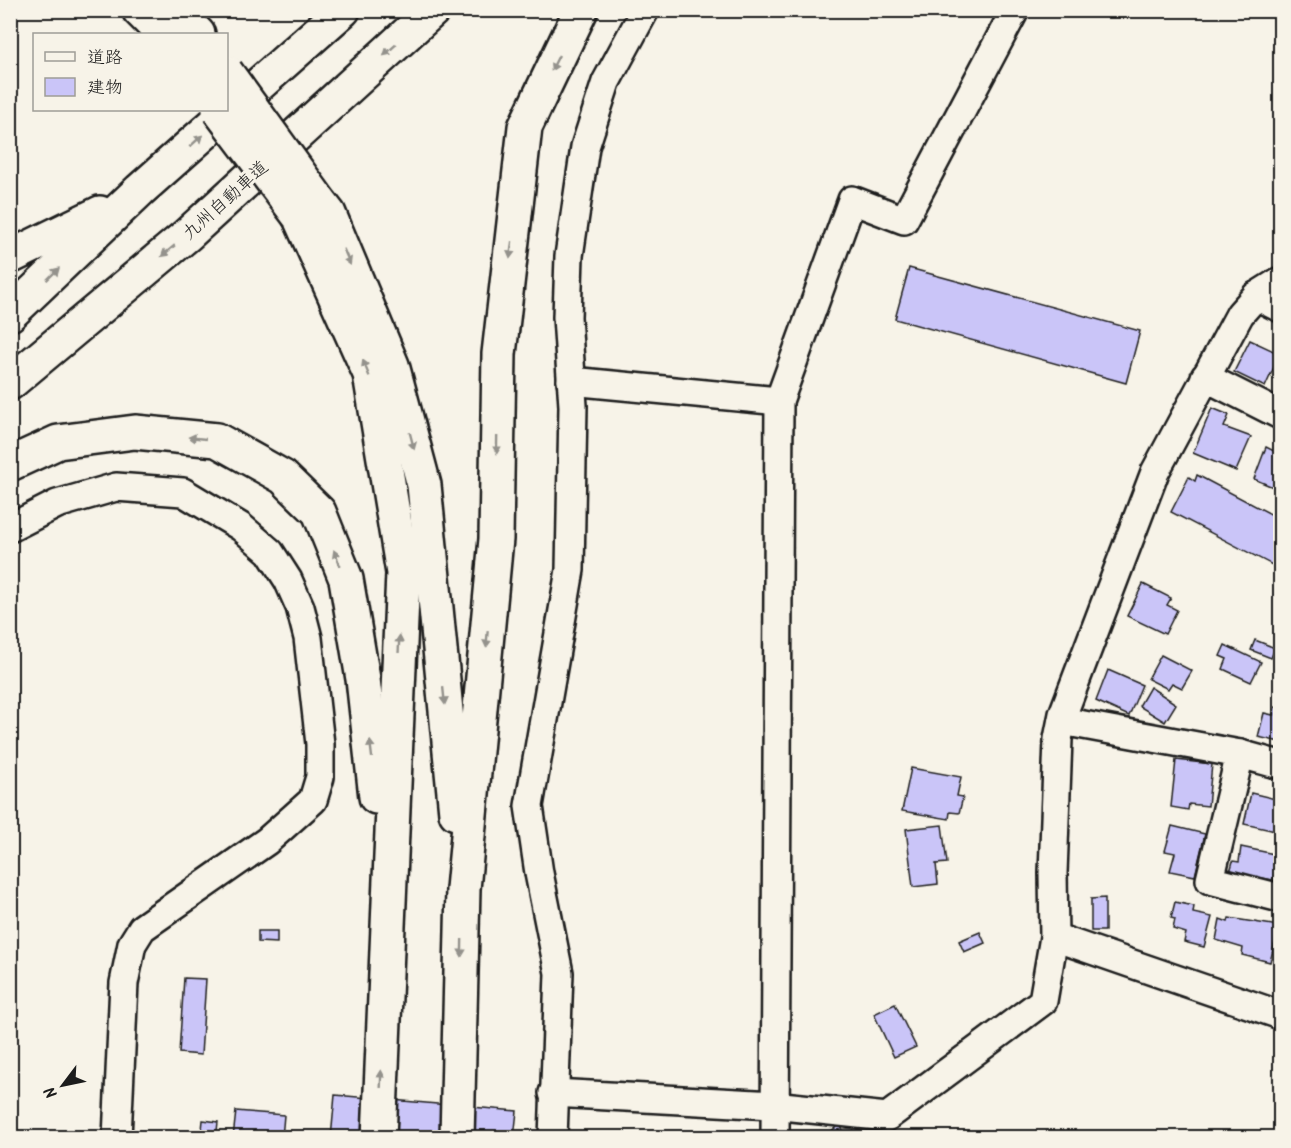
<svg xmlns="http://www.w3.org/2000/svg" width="1291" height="1148" font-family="Kalam,'Klee One',sans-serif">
	<rect width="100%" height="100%" fill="#f7f3e8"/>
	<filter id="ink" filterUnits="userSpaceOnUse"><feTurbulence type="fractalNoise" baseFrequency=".0167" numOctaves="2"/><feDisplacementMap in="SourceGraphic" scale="12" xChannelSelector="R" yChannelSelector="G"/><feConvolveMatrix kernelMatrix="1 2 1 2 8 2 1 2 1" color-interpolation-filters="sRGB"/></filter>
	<g filter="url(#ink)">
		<!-- building -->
		<g fill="#cac5f8" stroke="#1c1c1c" stroke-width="1.5">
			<path d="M909 268 1140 331 1126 383 895 319Z"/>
			<path d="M1250 340 1280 354 1265 387 1234 372Z"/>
			<path d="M1212 408 1229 415 1224 427 1251 437 1236 471 1193 453Z"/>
			<path d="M1266 447 1280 454V490L1254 479Z"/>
			<path d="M1197 475 1280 519V569L1171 512 1189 477 1195 481Z"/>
			<path d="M1143 584 1171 598 1167 605 1177 610 1165 634 1127 616Z"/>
			<path d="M1255 640 1275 648 1271 658 1251 650Z"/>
			<path d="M1225 645 1261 662 1251 682 1223 669 1227 659 1220 656Z"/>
			<path d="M1161 655 1192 671 1182 688 1172 683 1168 689 1148 679Z"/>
			<path d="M1108 670 1142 685 1129 716 1096 701Z"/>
			<path d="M1150 687 1176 704 1165 722 1139 706Z"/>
			<path d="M1275 707 1280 708V742L1258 737 1264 713 1273 715Z"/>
			<path d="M1176 760 1212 764 1208 806 1189 804 1188 810 1171 807Z"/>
			<path d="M911 768 961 777 957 796 963 797 959 813 950 812 949 819 902 811Z"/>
			<path d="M1251 793 1280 800V832L1244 824Z"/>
			<path d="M942 825 947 863 936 864 938 884 913 887 906 829Z"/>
			<path d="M1172 826 1205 834 1195 876 1170 871 1175 853 1165 851Z"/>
			<path d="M1241 847 1279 855 1273 880 1230 872 1233 861 1239 862Z"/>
			<path d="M1105 898V931H1091V899Z"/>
			<path d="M1175 902 1194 906 1193 913 1212 917 1204 947 1184 942 1186 933 1173 929 1175 919 1171 918Z"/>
			<path d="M1229 918 1279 926 1270 962 1242 955 1243 948 1216 940 1220 919 1228 922Z"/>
			<path d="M258 931H277V943L258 942Z"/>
			<path d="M980 932 985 943 964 952 959 941Z"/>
			<path d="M184 978 206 979 201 1055 179 1053Z"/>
			<path d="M895 1004 916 1047 894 1057 874 1014Z"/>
			<path d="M335 1095 517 1111 514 1138H331Z"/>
			<path d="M236 1111 284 1115 282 1138H233Z"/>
			<path d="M203 1120 218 1122 217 1131 202 1130Z"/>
			<path d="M840 1124 846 1137 823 1138Z"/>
		</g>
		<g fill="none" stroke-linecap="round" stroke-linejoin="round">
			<!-- street casing -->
			<g stroke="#1c1c1c" stroke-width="32">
				<g id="street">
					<path d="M1256 296 1280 308"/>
					<path d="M1205 377 1280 415"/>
					<path d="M571 381 779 401"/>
					<path d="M10 528 57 504 116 487 183 492 241 527 270 552 288 580 300 607 308 638 320 744V777L313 800 267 841 142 928 132 944 124 983 117 1138"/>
					<path d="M1062 721 1240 754 1280 765"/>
					<path d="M1240 754 1210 880 1280 898"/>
					<path d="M1054 937 1280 1015"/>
					<path d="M553 1093 773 1105 887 1117 1043 1001 1054 937 1053 873 1058 739 1063 714 1155 472 1240 314 1256 296 1280 281"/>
					<path d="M553 1138 559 973 539 873 529 806 570 570 573 406 567 317 569 256 585 147 606 82 645 10"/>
					<path d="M775 1138 779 401 852 200 904 220 1015 10"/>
				</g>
			</g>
			<!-- highway casing -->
			<g stroke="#1c1c1c" stroke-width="38">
				<g id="highway">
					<path d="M139 10 163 34"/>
					<path d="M174 10 198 34"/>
					<path d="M322 205 329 214 392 365 424 485 456 813"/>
					<path d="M299 216 370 374 403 573 379 1138"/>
					<path d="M10 257 100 213"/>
					<path d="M10 314 140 190 343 10"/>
					<path d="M10 383 187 235 433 10"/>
					<path d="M10 464 58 442 135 432 217 440 283 477 319 512 346 579 363 679 376 797"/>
					<path d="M457 1138 463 889 496 539 499 354 525 127 581 10"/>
				</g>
			</g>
			<!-- street -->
			<use href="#street" stroke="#f7f3e8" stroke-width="27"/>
			<!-- highway -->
			<use href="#highway" stroke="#f7f3e8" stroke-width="33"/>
			<!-- highway-bridge casing -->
			<g stroke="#1c1c1c" stroke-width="38" stroke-linecap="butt">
				<g id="highway-bridge">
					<path d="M226 72 322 205"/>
					<path d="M219 110 299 216"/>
				</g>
			</g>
			<!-- highway-bridge -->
			<use href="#highway-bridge" stroke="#f7f3e8" stroke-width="33"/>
		</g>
		<!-- one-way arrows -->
		<defs><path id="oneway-solid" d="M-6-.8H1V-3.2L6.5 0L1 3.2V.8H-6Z" transform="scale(1.5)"/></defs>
		<g fill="#94928c">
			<use href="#oneway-solid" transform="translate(390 50) rotate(138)"/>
			<use href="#oneway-solid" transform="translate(555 63) rotate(116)"/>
			<use href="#oneway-solid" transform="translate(196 141) rotate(-42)"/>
			<use href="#oneway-solid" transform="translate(511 250) rotate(97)"/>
			<use href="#oneway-solid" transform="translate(168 251) rotate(140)"/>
			<use href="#oneway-solid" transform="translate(347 257) rotate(67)"/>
			<use href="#oneway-solid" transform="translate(53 274) rotate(-44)"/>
			<use href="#oneway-solid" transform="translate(366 368) rotate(-112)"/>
			<use href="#oneway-solid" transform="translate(197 438) rotate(-174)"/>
			<use href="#oneway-solid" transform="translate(412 441) rotate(75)"/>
			<use href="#oneway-solid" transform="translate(497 445) rotate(91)"/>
			<use href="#oneway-solid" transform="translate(337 558) rotate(-112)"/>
			<use href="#oneway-solid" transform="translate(487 639) rotate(95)"/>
			<use href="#oneway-solid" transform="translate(399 644) rotate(-87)"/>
			<use href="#oneway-solid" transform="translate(444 696) rotate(84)"/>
			<use href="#oneway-solid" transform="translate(371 749) rotate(-97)"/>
			<use href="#oneway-solid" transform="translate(462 948) rotate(91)"/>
			<use href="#oneway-solid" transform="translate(381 1079) rotate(-88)"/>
		</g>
	</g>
	<g text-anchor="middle" stroke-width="6" stroke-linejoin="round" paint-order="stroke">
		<!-- street labels -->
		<g font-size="18" fill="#1c1c1c" stroke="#f7f3e8">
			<text transform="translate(225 200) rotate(-42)" y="6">九州自動車道</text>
		</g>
	</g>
	<!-- margin -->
	<rect width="1291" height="1148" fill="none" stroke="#f7f3e8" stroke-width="36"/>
	<rect x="18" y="18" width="1255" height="1112" fill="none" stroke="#1c1c1c" stroke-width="2" filter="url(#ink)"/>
	<!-- legend -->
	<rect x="33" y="33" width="195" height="78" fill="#f7f3e8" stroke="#9f9d96" stroke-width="1.5"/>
	<rect x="45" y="52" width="30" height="9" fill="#f7f3e8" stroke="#9f9d96" stroke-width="1.5"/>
	<text x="87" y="63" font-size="18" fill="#1c1c1c">道路</text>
	<rect x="45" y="78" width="30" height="18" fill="#cac5f8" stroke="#9f9d96" stroke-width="1.5"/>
	<text x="87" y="93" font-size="18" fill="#1c1c1c">建物</text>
	<!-- north arrow -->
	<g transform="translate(63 1085) rotate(238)" stroke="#f7f3e8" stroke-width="4.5" paint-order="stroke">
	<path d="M0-4.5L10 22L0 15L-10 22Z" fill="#1c1c1c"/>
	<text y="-9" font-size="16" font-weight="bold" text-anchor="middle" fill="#1c1c1c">N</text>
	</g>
</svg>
